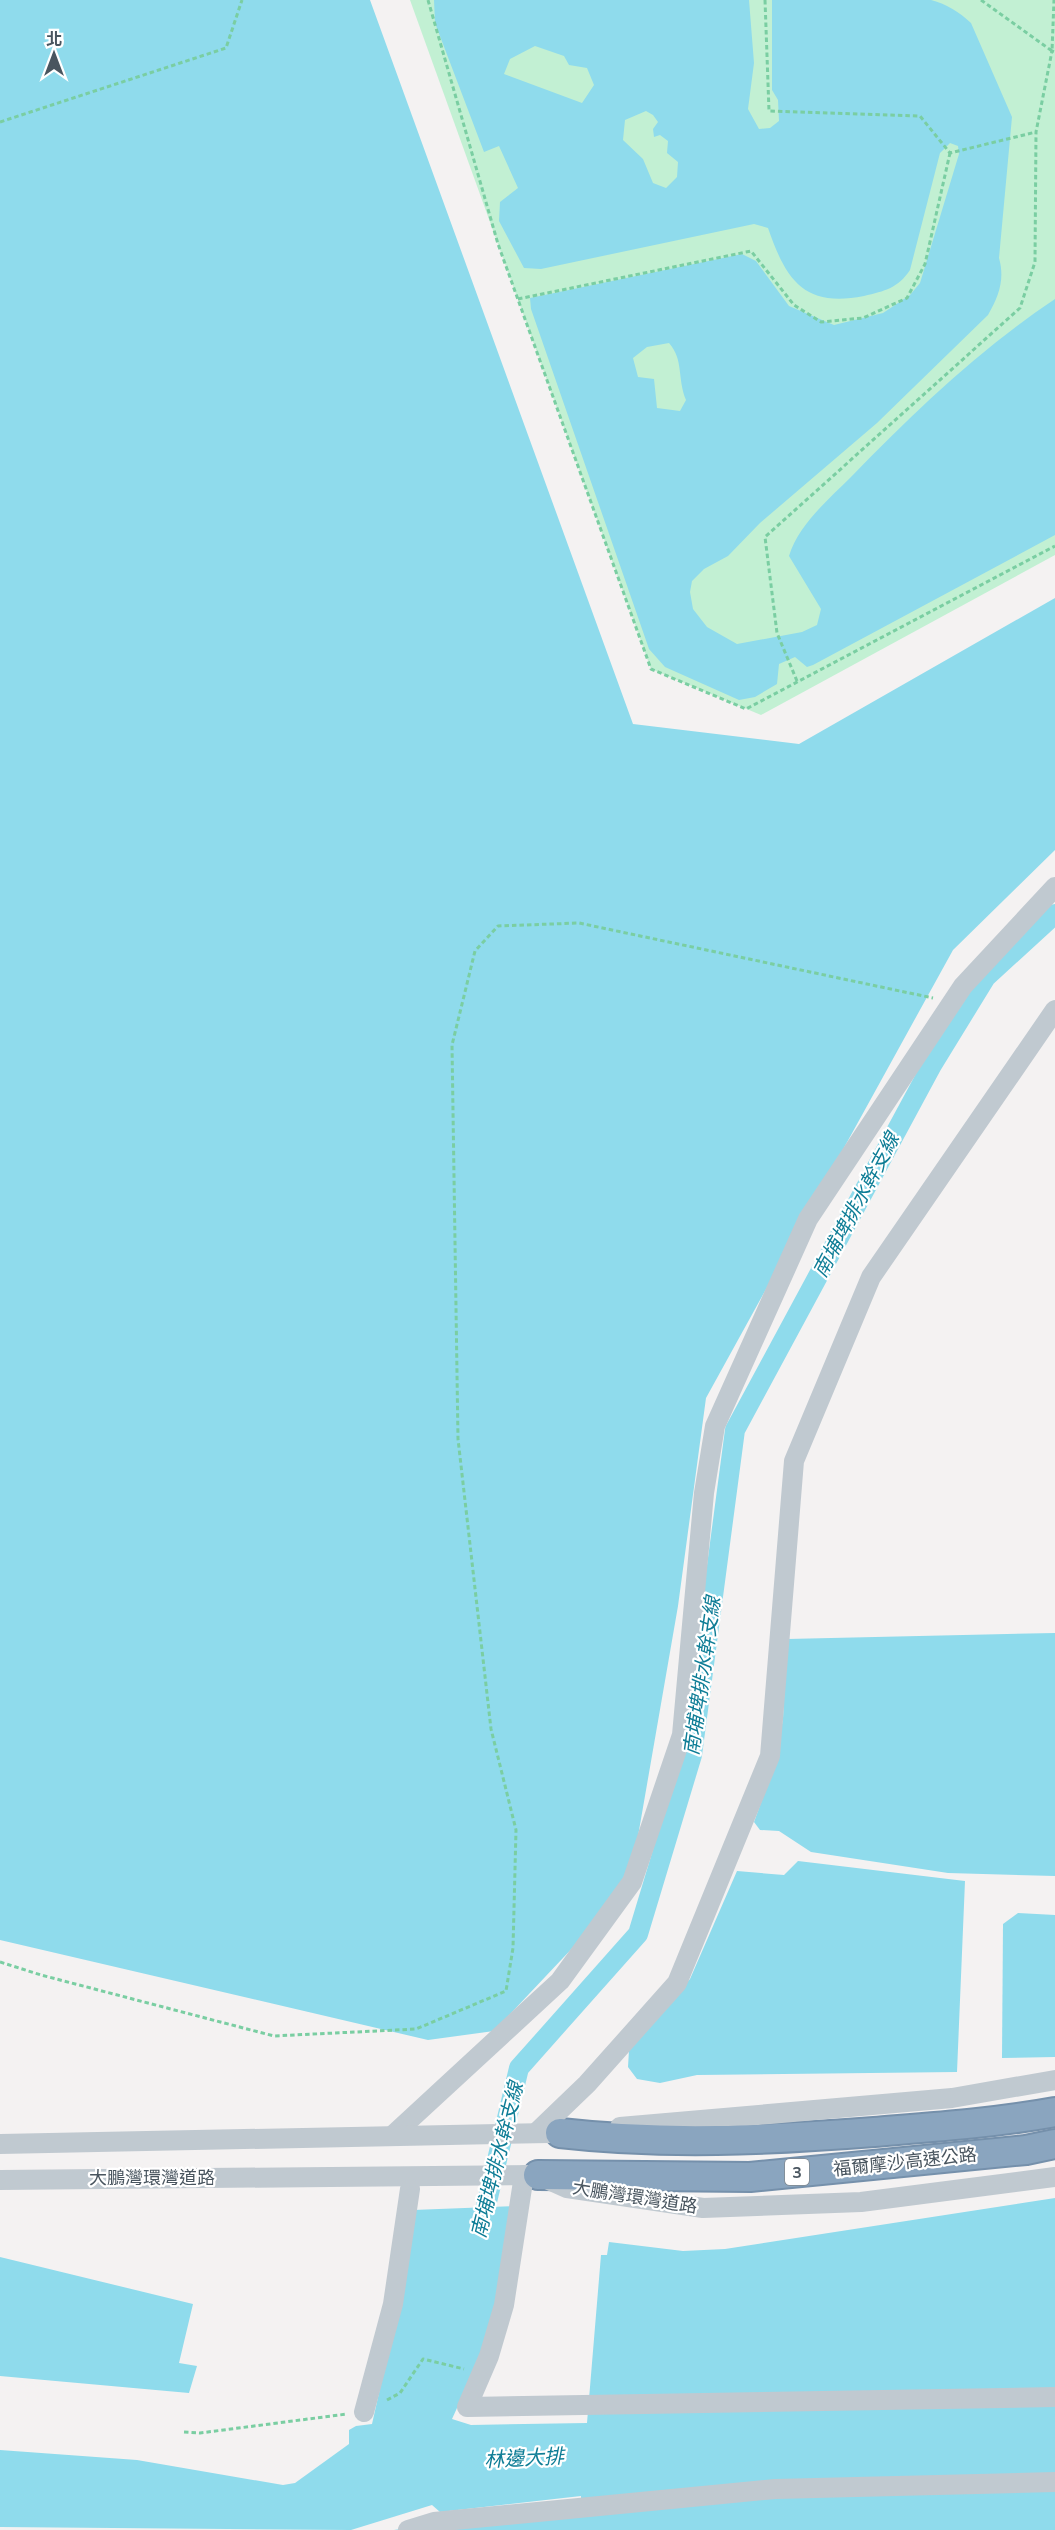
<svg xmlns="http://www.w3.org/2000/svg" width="1055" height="2530" font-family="'Nunito Sans','Noto Sans TC',sans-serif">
	<rect width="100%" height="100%" fill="#f4f2f2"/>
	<!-- green -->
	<path fill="#c2f0d3" d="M410 0H1055V555L761 715 651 669Z"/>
	<!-- water -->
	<g fill="#8fdbec" fill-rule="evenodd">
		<path d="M0 0H370L633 724 799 744 1055 598V850L953 950 706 1398 678 1606 629 1888 494 2031 428 2040 0 1940Z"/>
		<path d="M434 0H749L754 63 748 109 759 129 770 128 779 121 778 100 772 90V0H931C947 4 959 12 971 23L1012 117 999 258C1005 279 999 296 988 315L877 423 760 523 728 556 704 569 692 581 690 592 693 609 707 627 737 644 802 632 817 625 821 609 789 556C799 524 828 500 851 477 913 413 980 349 1055 299V535L813 665 807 667 795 657 779 664 777 684 755 697 739 700 665 667 649 649 531 309 530 298 742 254 756 261 789 306 834 325 883 313 910 295 920 283 959 154 958 146 950 143 940 153 910 270C898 288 885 291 864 296 804 308 786 280 768 228L754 224 541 269 524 268 499 221 500 202 518 188 499 146 484 152 435 23ZM535 46 564 56 569 65 587 68 594 85 582 103 504 74 510 59ZM646 111 653 115 658 122 653 129 654 137 660 135 668 141 667 153 678 162 677 177 666 188 653 183 643 159 623 140 625 120ZM669 343C684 360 677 378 686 400L680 411 657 408 654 379 638 377 633 358 647 347Z"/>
		<path d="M1055 1633V1876L948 1873 811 1852 779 1831 760 1830 754 1822 777 1759 783 1718 787 1639Z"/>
		<path d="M798 1861 965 1881 957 2072 697 2075 660 2083 637 2079 628 2067 629 2050 690 1979 737 1871 784 1875Z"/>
		<path d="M1018 1913 1055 1915V2057L1002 2058 1003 1924Z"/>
		<path d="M1055 2198V2530H394L581 2501V2496L440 2512 432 2505 351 2530 0 2527V2450L137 2460 283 2485 295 2483 349 2444V2430L356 2426 372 2424 408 2264 413 2210 517 2206 491 2333 452 2419 471 2425 587 2423 601 2255H607L609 2242 683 2251 725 2249Z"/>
		<path d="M0 2257 193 2304 179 2363 197 2366 189 2393 0 2376Z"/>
	</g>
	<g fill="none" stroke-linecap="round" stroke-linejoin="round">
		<!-- canal -->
		<path stroke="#8fdbec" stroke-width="20" d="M480 2231 519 2068 638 1934 692 1755 735 1430 932 1065 986 977 1055 914"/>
		<!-- highway casing -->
		<g stroke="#7590ab" stroke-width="32">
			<g id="highway">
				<path d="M560 2133C665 2145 769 2140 874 2132 935 2127 995 2123 1055 2112"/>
				<path d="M538 2175 750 2177 1026 2150 1055 2144"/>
			</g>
		</g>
		<!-- path -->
		<g stroke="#7acea2" stroke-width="3" stroke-dasharray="4.5 3" stroke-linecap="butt">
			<path d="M428 0 498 244 651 669 746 709 1055 546"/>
			<path d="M765 0 769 111 920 116 950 153 1036 132"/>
			<path d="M981 0 1052 51 1054 0"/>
			<path d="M0 122 226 48 242 0"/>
			<path d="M518 299 751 251 794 305 821 322 863 318 907 298 925 264 950 153"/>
			<path d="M797 681 777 633 765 537 1020 308 1035 262 1036 132 1052 51 1055 52"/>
			<path d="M0 1962 41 1975 274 2036 416 2029 506 1991 513 1948 516 1830 491 1729 458 1439 452 1045 475 951 498 926 579 923 933 998"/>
			<path d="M387 2400 400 2393 423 2359 464 2369"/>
			<path d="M184 2432 200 2433 347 2414"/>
		</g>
		<!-- minor -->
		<g stroke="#c0c9d0" stroke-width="20">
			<path d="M620 2127 952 2098 1055 2080"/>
			<path d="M536 2133 587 2084 677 1983 770 1756 794 1461 871 1277 1055 1010"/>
			<path d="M392 2136 560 1981 632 1882 682 1735 704 1493 715 1426 808 1219 963 986 1055 887"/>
			<path d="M0 2144 549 2133"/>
			<path d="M524 2175 504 2305 489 2356 467 2407 1055 2397"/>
			<path d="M0 2180 538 2175 567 2188 703 2208 861 2202 1055 2177"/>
			<path d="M364 2412 393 2304 410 2189"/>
			<path d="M408 2530 434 2522 775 2489 1055 2482"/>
		</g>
		<!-- highway -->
		<use href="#highway" stroke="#8aa5bf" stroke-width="28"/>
	</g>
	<g text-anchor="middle" stroke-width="4.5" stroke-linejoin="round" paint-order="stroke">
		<!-- shield labels -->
		<rect fill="#fff" stroke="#80888f" stroke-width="1.5" x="785" y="2159" width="24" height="26" rx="4.5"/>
		<g font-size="16" font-weight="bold" fill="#49555f">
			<text x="797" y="2178">3</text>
		</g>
		<!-- street labels -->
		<g font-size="18" fill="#49555f" stroke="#fff">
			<text transform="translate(905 2162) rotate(-6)" y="6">福爾摩沙高速公路</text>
			<text x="152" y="2184">大鵬灣環灣道路</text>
			<text transform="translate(635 2197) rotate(9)" y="6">大鵬灣環灣道路</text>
		</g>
		<!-- water labels -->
		<g font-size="20" font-style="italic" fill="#0e7d96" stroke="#fff">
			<text transform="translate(856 1205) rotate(-62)" y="7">南埔埤排水幹支線</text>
			<text transform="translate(702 1676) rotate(-82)" y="7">南埔埤排水幹支線</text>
			<text transform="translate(497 2160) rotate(-76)" y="7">南埔埤排水幹支線</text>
			<text transform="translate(524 2458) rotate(-3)" y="7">林邊大排</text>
		</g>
	</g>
	<!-- north arrow -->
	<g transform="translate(54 54)" stroke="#ffffff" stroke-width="4.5" paint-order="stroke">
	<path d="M0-4.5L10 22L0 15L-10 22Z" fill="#49555f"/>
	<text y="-9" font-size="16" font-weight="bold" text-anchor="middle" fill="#49555f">北</text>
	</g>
</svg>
